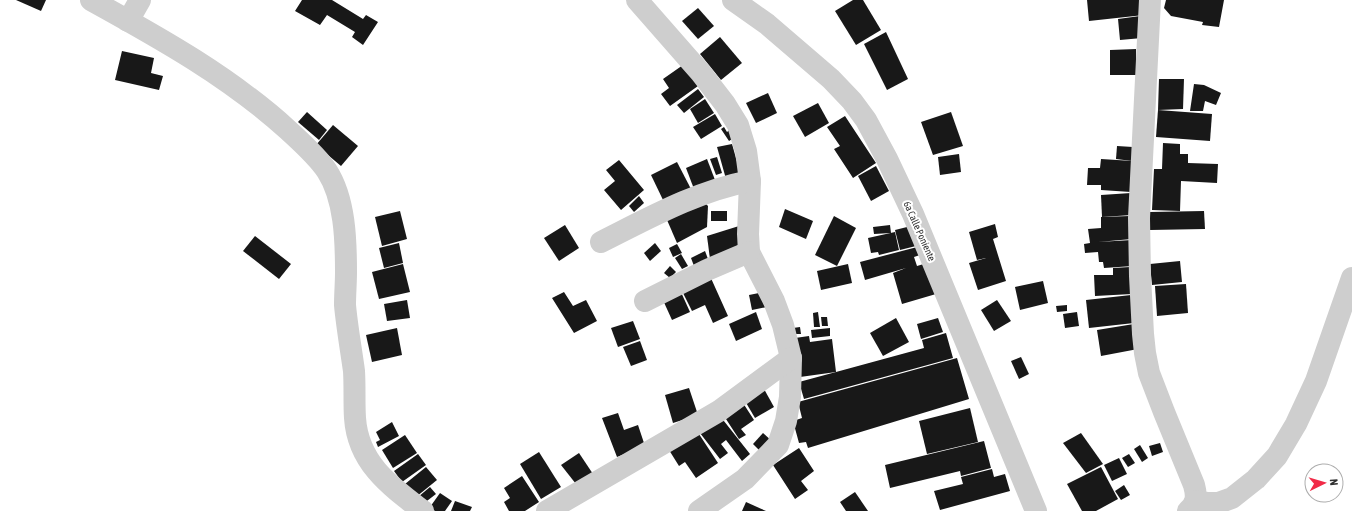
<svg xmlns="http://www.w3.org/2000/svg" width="1352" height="511" font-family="'Asap Condensed',sans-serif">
	<rect width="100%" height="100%" fill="#fff"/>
	<!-- building -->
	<g fill="#181818">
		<path d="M16 0H46L41 11Z"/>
		<path d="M302 0H332L363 19 366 15 378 22 363 45 352 37 355 32 327 15 320 25 295 11Z"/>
		<path d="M853 0H863L881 30 856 45 835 11Z"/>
		<path d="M1087 0H1143L1144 15 1089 21Z"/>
		<path d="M1166 0H1224L1219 27 1202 25 1203 22 1171 16 1164 8Z"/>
		<path d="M698 8 714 26 698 39 682 21Z"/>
		<path d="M1140 16 1142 38 1120 40 1118 19Z"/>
		<path d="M886 32 908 79 887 90 864 44Z"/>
		<path d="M720 37 742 63 721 80 700 54Z"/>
		<path d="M1136 49V75H1110V50Z"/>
		<path d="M122 51 154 58 151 73 163 76 159 90 115 80Z"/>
		<path d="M683 65 698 86 670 106 661 94 669 88 663 79Z"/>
		<path d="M1159 79H1184L1183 109 1158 110Z"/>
		<path d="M1194 84 1204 85 1221 93 1216 105 1205 101 1203 111H1190Z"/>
		<path d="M698 89 704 97 684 113 677 105Z"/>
		<path d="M768 93 777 113 756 123 746 103Z"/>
		<path d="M705 99 714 113 698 123 690 109Z"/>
		<path d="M818 103 829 123 805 137 793 116Z"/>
		<path d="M1158 110 1212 114 1210 141 1156 137Z"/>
		<path d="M307 112 327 130 319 140 298 122Z"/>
		<path d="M951 112 963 146 933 155 921 122Z"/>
		<path d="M715 114 722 126 701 139 693 127Z"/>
		<path d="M845 116 876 163 853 178 834 149 840 146 827 127Z"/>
		<path d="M333 125 358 146 341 166 316 145Z"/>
		<path d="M724 127 727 132 732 128 737 136 729 141 721 129Z"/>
		<path d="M1163 143 1180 144V154H1188V163L1218 164 1217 183 1181 181 1180 211 1152 210 1154 169H1162Z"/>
		<path d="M732 144 741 176 726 179 717 147Z"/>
		<path d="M1117 146 1133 147 1132 161 1116 159Z"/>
		<path d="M959 154 961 172 940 175 938 157Z"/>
		<path d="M717 157 722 173 716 175 710 159Z"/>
		<path d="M707 159 715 180 694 189 686 168Z"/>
		<path d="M1101 159 1133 161 1131 192 1101 190V185H1087L1088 168H1100Z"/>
		<path d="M619 160 644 190 621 210 604 190 615 181 606 170Z"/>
		<path d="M677 162 691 189 664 202 651 175Z"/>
		<path d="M876 166 889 191 871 201 858 176Z"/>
		<path d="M1131 193 1132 215 1102 217 1101 195Z"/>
		<path d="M639 196 644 203 634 212 629 206Z"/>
		<path d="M704 202 708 206 707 227 677 243 667 220Z"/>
		<path d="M785 209 813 221 806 239 779 227Z"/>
		<path d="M400 211 407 239 382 246 375 217Z"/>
		<rect x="711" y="211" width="16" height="10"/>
		<path d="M1204 211 1205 229 1150 230 1149 212Z"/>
		<path d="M834 216 856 228 837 266 815 255Z"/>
		<path d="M1130 216 1132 239 1098 242 1132 240 1133 266 1104 268 1103 262H1099L1098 252 1085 253 1084 244 1090 243 1088 229 1101 228V217Z"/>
		<path d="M995 224 998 237 993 239 1006 281 978 290 969 263 986 258 977 260 969 232Z"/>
		<path d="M565 225 579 248 559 261 544 238Z"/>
		<path d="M890 225 891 233 874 234 873 227Z"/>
		<path d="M915 225 920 245 900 250 895 230Z"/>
		<path d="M739 226V250L710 259 707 236Z"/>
		<path d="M895 232 899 250 879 255 878 252 871 253 868 238Z"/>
		<path d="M255 236 291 264 279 279 243 251Z"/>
		<path d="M399 243 403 263 384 268 379 248Z"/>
		<path d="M655 243 661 251 650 261 644 253Z"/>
		<path d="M677 244 682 253 673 257 669 248Z"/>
		<path d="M921 246 923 254 914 257 917 266 927 263 936 294 902 304 893 273 906 268 865 280 860 262Z"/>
		<path d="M705 251 708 259 694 266 691 258Z"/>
		<path d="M681 254 688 266 682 269 675 258Z"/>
		<path d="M1180 261 1182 282 1152 285 1150 264Z"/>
		<path d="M403 264 410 292 379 299 372 272Z"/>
		<path d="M848 264 852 283 821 290 817 271Z"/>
		<path d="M670 266 676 272 670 278 664 273Z"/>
		<path d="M1130 267 1132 294 1095 296 1094 275H1113V268Z"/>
		<path d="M710 276 728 316 713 323 705 305 692 311 681 289Z"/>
		<path d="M1043 281 1048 303 1020 310 1015 287Z"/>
		<path d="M1186 284 1188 313 1157 316 1155 286Z"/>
		<path d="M680 290 690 312 672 320 662 298Z"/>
		<path d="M564 292 573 306 586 300 597 321 574 333 552 298Z"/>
		<path d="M764 292 767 307 752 310 749 295Z"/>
		<path d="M1131 295 1134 323 1089 328 1086 300Z"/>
		<path d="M407 300 410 318 387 321 384 304Z"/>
		<path d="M997 300 1011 321 994 331 981 310Z"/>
		<path d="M1067 305V311L1057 312 1056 306Z"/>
		<path d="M756 312 762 329 736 341 729 324Z"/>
		<path d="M818 312 820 327H814L813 313Z"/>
		<path d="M1077 312 1079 326 1065 328 1063 314Z"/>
		<path d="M821 317H827L828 326H822Z"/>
		<path d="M896 318 909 342 883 356 870 333Z"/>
		<path d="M938 318 943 332 921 339 917 324Z"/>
		<path d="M633 321 640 339 618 347 611 328Z"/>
		<path d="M1134 324 1138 349 1101 356 1097 330Z"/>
		<path d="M800 327 801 334H794L793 328Z"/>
		<path d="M397 328 402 355 372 362 366 335Z"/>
		<path d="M830 328V336L812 338 811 330Z"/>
		<path d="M946 333 953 358 804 399 799 382 836 372 800 377 795 338 809 336 810 342 832 339 836 372 924 348 922 340Z"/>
		<path d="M640 341 647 360 631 366 623 347Z"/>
		<path d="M1021 357 1029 374 1019 379 1011 361Z"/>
		<path d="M957 358 969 399 808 448 806 442 799 443 793 421 802 418 798 402Z"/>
		<path d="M689 388 698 415 673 423 665 395Z"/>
		<path d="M764 389 774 407 755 418 745 401Z"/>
		<path d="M743 403 754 420 741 429 746 435 739 439 724 416Z"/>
		<path d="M970 408 978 442 927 454 919 421Z"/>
		<path d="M618 413 624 430 638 425 645 446 617 457 602 418Z"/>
		<path d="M720 416 750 454 742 461 726 440 721 444 728 453 720 459 700 433Z"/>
		<path d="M392 422 399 436 378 447 376 442 380 440 376 432Z"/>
		<path d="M697 431 718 463 696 478 685 462 679 466 669 450Z"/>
		<path d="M763 433 773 442 763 454 753 444Z"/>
		<path d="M1081 433 1103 464 1086 473 1063 443Z"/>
		<path d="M405 435 417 453 393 468 382 450Z"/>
		<path d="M984 441 991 468 961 476 960 471 890 488 885 465Z"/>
		<path d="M1160 443 1163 452 1152 456 1149 446Z"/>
		<path d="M1140 445 1148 458 1142 462 1134 449Z"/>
		<path d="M799 448 814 471 801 481 808 490 795 499 773 465Z"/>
		<path d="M539 452 561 487 541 499 520 464Z"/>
		<path d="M579 453 593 474 576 484 561 465Z"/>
		<path d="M418 454 426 465 402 482 394 471Z"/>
		<path d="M1129 454 1135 463 1128 467 1122 458Z"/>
		<path d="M1119 458 1127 474 1112 481 1104 465Z"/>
		<path d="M426 467 437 480 416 497 405 484Z"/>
		<path d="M1101 467 1118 499 1096 511H1082L1067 484Z"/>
		<path d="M992 469 994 477 1005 474 1010 491 940 510 934 491 963 484 961 477Z"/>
		<path d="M522 476 539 502 525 511H509L504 502 510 498 504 488Z"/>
		<path d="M1124 485 1130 495 1121 500 1115 491Z"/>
		<path d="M430 487 436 494 423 504 418 497Z"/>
		<path d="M855 492 868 511H846L840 502Z"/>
		<path d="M440 493 452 501 445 511H435L430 507Z"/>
		<path d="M455 501 472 507 470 511H451Z"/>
		<path d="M746 502 766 511H742Z"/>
	</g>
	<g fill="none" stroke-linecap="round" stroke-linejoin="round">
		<!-- minor -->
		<g stroke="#cecece" stroke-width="22">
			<path d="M91 0C160 38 230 77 288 130 302 143 317 156 327 171 345 199 346 240 346 272 346 283 345 294 345 305 347 327 351 349 354 371 355 387 354 403 355 418 358 463 390 486 423 511"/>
			<path d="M637 0 701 73 725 104 738 125 746 151 750 181 748 234 749 252 774 301 783 325 791 358 790 397 786 421 778 445 745 479 699 511"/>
			<path d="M733 0 767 24 831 79 852 101 866 120 887 159 913 214 1036 511"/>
			<path d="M1150 0 1139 218 1140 276 1143 334 1145 353 1149 373 1164 412 1194 485C1197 496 1197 503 1188 511"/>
			<path d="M128 21 140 0"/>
			<path d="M601 242C649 218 697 191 750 181"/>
			<path d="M645 301 707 270 749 252"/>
			<path d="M1196 501 1208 503H1218L1232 498 1256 479 1277 456 1296 424 1316 381 1352 278"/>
			<path d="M547 511 719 411 791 358"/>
		</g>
	</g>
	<g text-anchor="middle" stroke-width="4" stroke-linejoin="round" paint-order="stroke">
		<!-- street labels -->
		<g font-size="10" fill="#313131" stroke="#fff">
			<text transform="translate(920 231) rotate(66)" y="4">6a Calle Poniente</text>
		</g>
	</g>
	<!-- north arrow -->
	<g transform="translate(1324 483) rotate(85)"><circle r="19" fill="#ffffff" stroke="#adadad"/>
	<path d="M0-3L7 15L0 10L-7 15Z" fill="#f12a47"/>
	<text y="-6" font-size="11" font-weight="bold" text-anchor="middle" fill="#313131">N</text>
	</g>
</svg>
